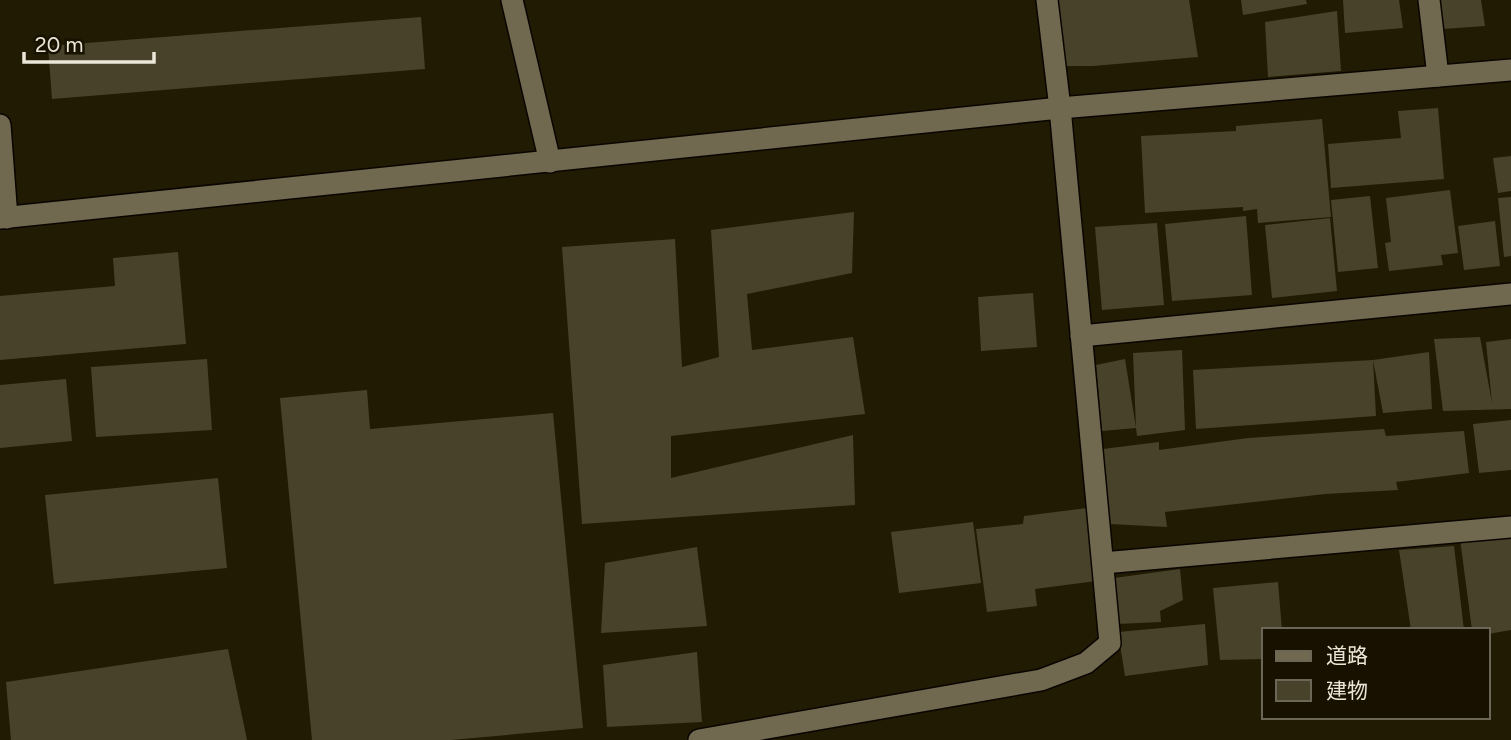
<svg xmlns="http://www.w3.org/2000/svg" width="1511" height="740" font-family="Figtree,'Noto Sans JP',sans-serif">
	<rect width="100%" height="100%" fill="#211b04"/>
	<!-- building -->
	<g fill="#49422a">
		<path d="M1051 0H1189L1198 57 1093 66H1055Z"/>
		<path d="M1241 0H1306L1307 4 1243 15Z"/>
		<path d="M1343 0H1399L1403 28 1345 33Z"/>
		<path d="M1439 0H1481L1485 26 1443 29Z"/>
		<path d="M1337 11 1341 71 1268 77 1265 22Z"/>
		<path d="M421 17 425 69 52 99 48 46Z"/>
		<path d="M1438 108 1444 179 1331 188 1328 144 1401 138 1398 111Z"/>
		<path d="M1322 119 1331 217 1258 223 1257 209 1243 211V207L1145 213 1141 136 1236 131V126Z"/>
		<path d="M1511 156V191L1498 193 1493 158Z"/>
		<path d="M1450 190 1458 253 1441 255 1443 265 1389 271 1385 243 1391 242 1386 198Z"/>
		<path d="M1370 196 1378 268 1338 272 1331 200Z"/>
		<path d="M1511 197V256L1504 257 1498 198Z"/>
		<path d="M854 212 852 273 747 294 752 350 853 337 865 414 671 436V478L853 435 855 505 582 524 562 247 675 239 682 367 719 357 711 230Z"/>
		<path d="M1246 216 1252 295 1172 301 1165 224Z"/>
		<path d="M1330 218 1337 291 1272 298 1265 225Z"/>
		<path d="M1495 221 1500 266 1464 270 1458 226Z"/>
		<path d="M1157 223 1164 305 1102 310 1095 227Z"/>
		<path d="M178 252 186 344 0 360V296L115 286 113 258Z"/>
		<path d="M1033 293 1037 347 981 351 978 297Z"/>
		<path d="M1480 337 1492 403 1486 342 1511 339V409L1443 411 1434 339Z"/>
		<path d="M1182 350 1185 430 1137 436 1136 428 1102 431 1096 365 1125 359 1136 428 1133 353Z"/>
		<path d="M1429 352 1432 409 1383 413 1373 360 1376 416 1196 429 1193 370 1373 360Z"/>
		<path d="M207 359 212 430 96 437 91 367Z"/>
		<path d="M66 379 72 441 0 448V385Z"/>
		<path d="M367 390 370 429 553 413 583 728 451 740H312L280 398Z"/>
		<path d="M1511 420V470L1479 473 1473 424Z"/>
		<path d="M1384 429 1386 436 1464 431 1469 473 1396 482 1398 490 1325 494 1165 512 1167 527 1110 524 1103 449 1159 442V450L1248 438Z"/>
		<path d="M218 478 227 568 54 584 45 495Z"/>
		<path d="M1087 508 1096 581 1035 589 1037 606 987 612 976 529 1023 524 1024 516Z"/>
		<path d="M973 522 981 583 899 593 891 532Z"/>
		<path d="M1511 531V630L1488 634V630H1472L1460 539Z"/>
		<path d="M1454 546 1464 630H1411L1399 550Z"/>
		<path d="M697 547 707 626 601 633 605 563Z"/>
		<path d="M1180 569 1183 600 1160 611 1161 622 1117 624 1114 578Z"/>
		<path d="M1278 582 1282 630H1264V659L1220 660 1213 588Z"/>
		<path d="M1205 624 1208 665 1125 676 1118 632Z"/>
		<path d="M228 649 247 740H11L6 682Z"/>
		<path d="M697 652 702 722 607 727 603 665Z"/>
	</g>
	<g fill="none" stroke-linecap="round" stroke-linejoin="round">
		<!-- minor casing -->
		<g stroke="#0a0500" stroke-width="24">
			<g id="minor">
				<path d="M512 0 550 162"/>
				<path d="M1429 0 1438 76"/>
				<path d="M0 125 7 218"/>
				<path d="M0 218 1060 108 1511 70"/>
				<path d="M1081 336 1511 294"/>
				<path d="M1103 563 1511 527"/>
				<path d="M699 740 1041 680 1086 663 1110 643 1060 108 1047 0"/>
			</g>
		</g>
		<!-- minor -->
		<use href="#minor" stroke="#70694f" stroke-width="21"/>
	</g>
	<!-- legend -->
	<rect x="1262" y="628" width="228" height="91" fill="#181100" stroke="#6c6656" stroke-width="2"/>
	<rect x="1276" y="651" width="35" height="10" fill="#70694f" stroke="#6c6656" stroke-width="2"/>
	<text x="1326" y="663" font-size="21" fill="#eae6d8">道路</text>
	<rect x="1276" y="680" width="35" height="21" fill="#49422a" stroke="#6c6656" stroke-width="2"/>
	<text x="1326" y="698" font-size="21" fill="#eae6d8">建物</text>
	<!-- scale -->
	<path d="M24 52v10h130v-10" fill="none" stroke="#eae6d8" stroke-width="3.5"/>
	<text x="35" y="52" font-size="21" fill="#eae6d8" stroke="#181100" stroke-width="5" paint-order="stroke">20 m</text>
</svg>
